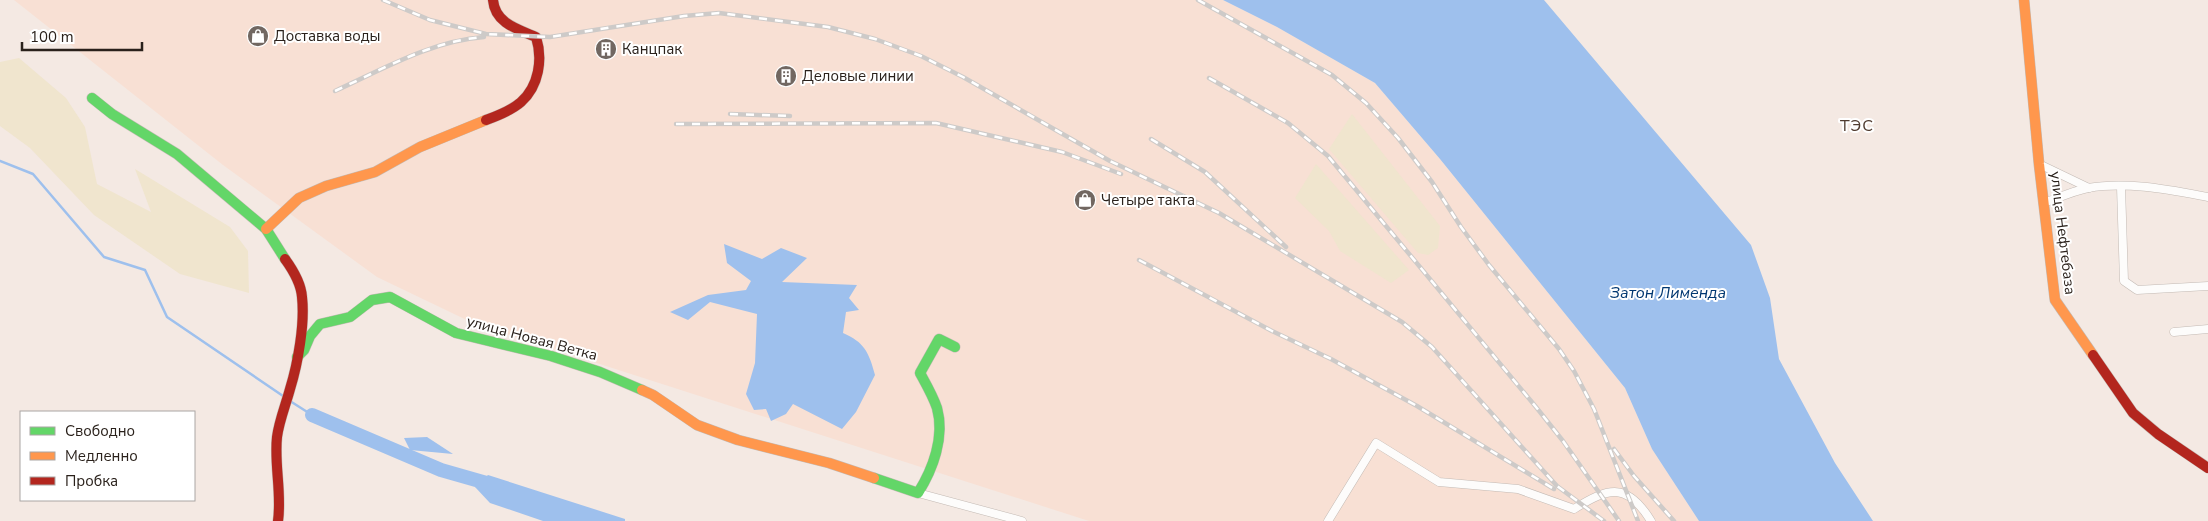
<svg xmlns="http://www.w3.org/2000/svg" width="2208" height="521" font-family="'Nunito Sans',sans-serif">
	<rect width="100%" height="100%" fill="#f4e9e3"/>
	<!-- built -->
	<path fill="#f8e0d4" d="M14 0H1223L1277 27 1375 83 1440 159 1625 388 1652 449 1699 521H1089L475 324 377 277 223 165Z"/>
	<!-- sand -->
	<g fill="#f0e5ce">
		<path d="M19 58 66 98 85 127 97 184 151 212 135 169 230 227 248 251 249 293 180 274 94 215 30 148 0 126V62Z"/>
		<path d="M1352 114 1440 226 1438 248 1428 255 1418 253 1329 149Z"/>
		<path d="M1316 164 1409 270 1391 283 1340 251 1329 231 1295 198Z"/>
	</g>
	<!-- water -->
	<g fill="#9ec0ed">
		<path d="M1223 0H1544L1751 245 1770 298 1779 359 1835 463 1873 521H1699L1652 449 1625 388 1440 159 1375 83 1277 27Z"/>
		<path d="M724 244 762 259 781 248 807 258 782 282 857 285 849 298 859 310 846 312 843 333C864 342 869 352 875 375L856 412 842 429 793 404 786 414 771 421 766 409 754 410 746 394 755 363 757 314 710 302 688 320 670 312 708 295 746 290 751 281 727 263Z"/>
		<path d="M427 437 453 454 410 450 404 438Z"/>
		<path d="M488 475 625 519V521H543L490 503 475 487Z"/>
	</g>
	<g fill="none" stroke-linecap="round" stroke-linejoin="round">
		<!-- stream -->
		<g stroke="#9ec0ed" stroke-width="2.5">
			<path d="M0 161 33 174 104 257 145 270 167 317 286 398"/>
			<path d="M290 401 312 415"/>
		</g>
		<!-- river -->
		<path stroke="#9ec0ed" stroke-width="14" d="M312 415 441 470 497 486"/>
		<!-- street casing -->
		<g stroke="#c3bab4" stroke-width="9">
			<g id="street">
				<path d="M2039 164 2089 188"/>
				<path d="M2121 187 2124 281 2137 290 2208 286"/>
				<path d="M2044 203C2058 198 2073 191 2088 188 2127 181 2170 190 2208 197"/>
				<path d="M2174 332 2208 329"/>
				<path d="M918 493 1022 521"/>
				<path d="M1328 521 1376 443 1439 482 1518 489 1574 509C1609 487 1627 482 1651 521"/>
			</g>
		</g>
		<!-- fast casing -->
		<g stroke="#c3bab4" stroke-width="11">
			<g id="fast">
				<path d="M92 98 112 114 177 154 266 229 285 259"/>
				<path d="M297 357 304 350 310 336 320 324 350 317 372 300 390 297 456 333 551 356 600 372 642 390"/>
				<path d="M874 478 918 493C933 469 945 437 937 408 933 396 926 384 920 373L939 339 955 347"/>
			</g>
		</g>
		<!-- slow casing -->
		<g stroke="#c3bab4" stroke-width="11">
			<g id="slow">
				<path d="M2024 0 2039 164 2055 300 2093 355"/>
				<path d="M266 229 299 198 326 186 375 172 420 147 486 120"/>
				<path d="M642 390 653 395 697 425 738 440 829 463 874 478"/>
			</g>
		</g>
		<!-- jam casing -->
		<g stroke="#c3bab4" stroke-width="11">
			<g id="jam">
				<path d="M486 120C497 116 512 110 521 102 539 86 543 59 536 37 517 29 495 23 493 0"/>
				<path d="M2093 355 2133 413 2158 434 2208 468"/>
				<path d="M278 521C282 493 274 465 277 437 279 421 286 404 290 389 298 363 305 324 302 297 301 283 293 270 285 259"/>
			</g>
		</g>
		<!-- street -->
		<use href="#street" stroke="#fdfcfb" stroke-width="8"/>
		<!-- fast -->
		<use href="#fast" stroke="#63d668" stroke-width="10"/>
		<!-- slow -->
		<use href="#slow" stroke="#ff974d" stroke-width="10"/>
		<!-- jam -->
		<use href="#jam" stroke="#b3261e" stroke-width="10"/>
		<!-- rail casing -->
		<g stroke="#cdcac8" stroke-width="4.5">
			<g id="rail">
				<path d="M383 0 430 20 486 34 550 37 684 16 719 13 828 27 875 39 921 56 963 77 1110 161 1219 213 1402 322 1432 347 1557 486 1604 521"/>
				<path d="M1198 0 1332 75 1366 103 1398 138 1432 182 1461 227 1489 265 1559 349 1574 371 1594 409 1638 521"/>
				<path d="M1209 78 1288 123 1328 156 1536 407 1563 441 1619 521"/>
				<path d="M335 91C383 69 431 41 484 37"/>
				<path d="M730 114 790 116"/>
				<path d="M676 124 936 123 1062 152 1121 174"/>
				<path d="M1151 139 1205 172 1286 247"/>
				<path d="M1139 260 1272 331 1331 359 1417 406 1554 489"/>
				<path d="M1614 449 1634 476 1674 521"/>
			</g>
		</g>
		<!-- rail -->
		<use href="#rail" stroke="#fff" stroke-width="2.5" stroke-dasharray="8" stroke-linecap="butt"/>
	</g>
	<!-- icons -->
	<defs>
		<g id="shop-disc" transform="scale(1.125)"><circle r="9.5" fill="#716761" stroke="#fff"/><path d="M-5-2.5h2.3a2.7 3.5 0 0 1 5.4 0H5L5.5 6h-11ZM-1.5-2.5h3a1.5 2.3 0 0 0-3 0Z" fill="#fff"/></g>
		<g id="building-disc" transform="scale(1.125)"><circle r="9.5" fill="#716761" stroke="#fff"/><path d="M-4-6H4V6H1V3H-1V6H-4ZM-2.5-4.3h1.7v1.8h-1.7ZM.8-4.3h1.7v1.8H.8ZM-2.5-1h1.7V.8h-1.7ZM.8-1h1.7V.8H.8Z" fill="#fff"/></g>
	</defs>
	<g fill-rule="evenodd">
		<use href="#shop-disc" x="258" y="36"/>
		<use href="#building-disc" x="606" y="49"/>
		<use href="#building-disc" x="786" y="76"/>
		<use href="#shop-disc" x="1085" y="200"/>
	</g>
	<g text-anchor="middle" stroke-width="4" stroke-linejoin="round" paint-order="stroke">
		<!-- poi labels -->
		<g font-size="15" fill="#2a211b" stroke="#fff" text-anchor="start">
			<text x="274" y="41">Доставка воды</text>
			<text x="622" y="54">Канцпак</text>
			<text x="802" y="81">Деловые линии</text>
			<text x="1101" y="205">Четыре такта</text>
		</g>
		<!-- street labels -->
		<g font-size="15" fill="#2a211b" stroke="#fff">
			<text transform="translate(2063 233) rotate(83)" y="5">улица Нефтебаза</text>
			<text transform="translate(532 338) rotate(15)" y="5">улица Новая Ветка</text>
		</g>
		<!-- neighbourhood labels -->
		<g font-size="16" letter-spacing="1" fill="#503b2f" stroke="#fff">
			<text x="1857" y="131">ТЭС</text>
		</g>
		<!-- water labels -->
		<g font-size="16" font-style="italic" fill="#003771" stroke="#fff">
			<text x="1668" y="298">Затон Лименда</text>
		</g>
	</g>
	<!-- legend -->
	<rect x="20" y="411" width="175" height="90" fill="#ffffff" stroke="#aaa6a4"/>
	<rect x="30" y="427" width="25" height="8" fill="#63d668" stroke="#aaa6a4"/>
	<text x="65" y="436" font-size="15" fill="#2a211b">Свободно</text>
	<rect x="30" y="452" width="25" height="8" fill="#ff974d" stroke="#aaa6a4"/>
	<text x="65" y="461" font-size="15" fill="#2a211b">Медленно</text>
	<rect x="30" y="477" width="25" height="8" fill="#b3261e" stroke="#aaa6a4"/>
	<text x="65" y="486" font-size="15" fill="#2a211b">Пробка</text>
	<!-- scale -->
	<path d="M22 42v8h120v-8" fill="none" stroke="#2a211b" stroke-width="2.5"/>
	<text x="30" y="42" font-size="15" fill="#2a211b" stroke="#ffffff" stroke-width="4" paint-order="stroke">100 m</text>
</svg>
